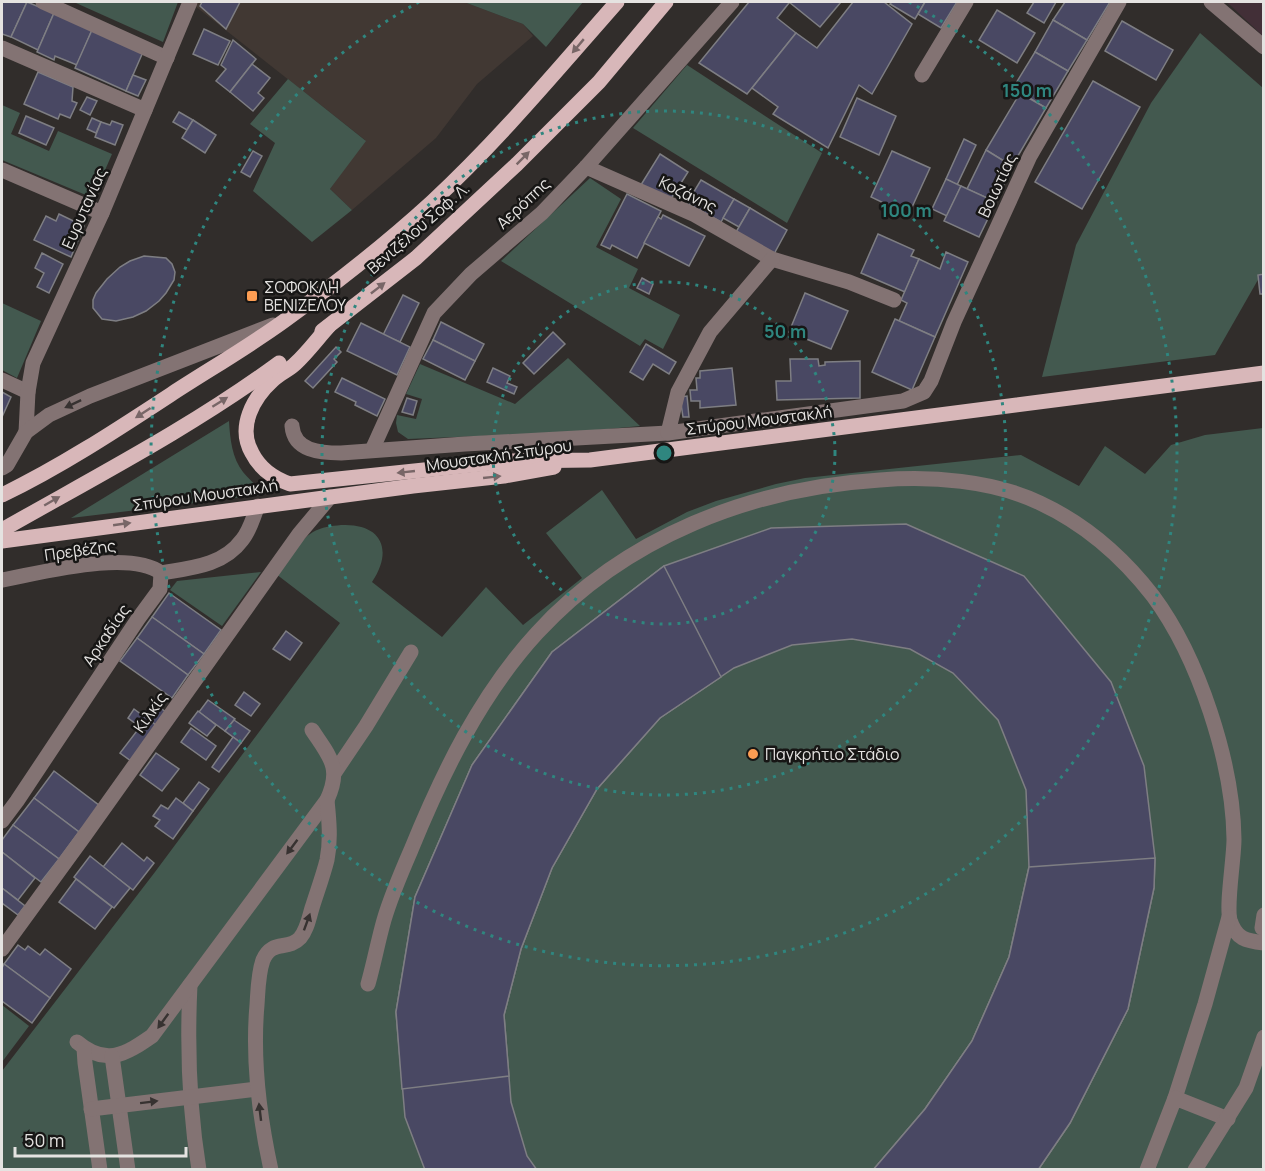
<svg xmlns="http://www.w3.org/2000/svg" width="1265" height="1171" font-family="Manrope,sans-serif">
	<rect width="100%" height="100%" fill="#312d2b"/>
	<!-- built -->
	<path fill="#413833" d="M198 2H464L523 24 533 36 477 84 436 138 352 210 330 189 365 140 195 6Z"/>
	<!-- industrial -->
	<path fill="#422f37" d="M1226 2H1263V36L1230 5Z"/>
	<!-- green -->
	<g fill="#43594f">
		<path d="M464 2H583L546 47 523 24Z"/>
		<path d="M76 3V2H178L163 42Z"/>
		<path d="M1200 33 1263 88V271L1215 355 1042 377 1076 245 1151 103Z"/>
		<path d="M687 65 822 153 787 223 633 128Z"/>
		<path d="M288 79 366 141 330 189 352 210 312 242 253 191 275 143 250 124Z"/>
		<path d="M2 105 20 113 11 134 49 151 58 131 112 154 93 198 2 160Z"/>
		<path d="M590 178 621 199 596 247 638 269 629 288 680 315 663 349 645 339 640 346 501 261Z"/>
		<path d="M2 303 41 321 17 378 2 370Z"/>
		<path d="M568 358 640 426 576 432 408 439 398 432 396 423 397 415 416 419 422 399 406 394 420 364 515 404Z"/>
		<path d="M229 421C230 439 232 458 243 472 249 480 259 486 261 495L71 518Z"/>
		<path d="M1263 428V1169H2V1071L155 872 340 623 276 574C287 561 298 541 313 532 322 527 331 526 341 525 381 523 394 549 372 582L442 637 486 587 523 625 582 578 546 533 602 490 636 539 687 512 716 501 776 484 805 478 1021 455 1079 486 1105 446 1145 474 1171 445 1205 435Z"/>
		<path d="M261 572 222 626 170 590 177 581Z"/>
		<path d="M2 1005 29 1026 2 1062Z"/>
	</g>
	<!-- building -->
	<g fill="#494863" stroke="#7e7e83" stroke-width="1.5">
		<path d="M2 2H27L11 37 2 34Z"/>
		<path d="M27 2 54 13 38 50 11 37Z"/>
		<path d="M202 2H240L226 29 200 6Z"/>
		<path d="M749 2H788L789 3 777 18 796 33 747 94 699 63Z"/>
		<path d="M789 2H841L820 27Z"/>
		<path d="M853 2H884L912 24 872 94 859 85 828 148 773 114 778 107 752 88 796 33 817 48Z"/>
		<path d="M892 2H925L915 19 890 4Z"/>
		<path d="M925 2H957L941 28 918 14Z"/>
		<path d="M1034 2H1056L1044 23 1027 13Z"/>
		<path d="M1065 2H1110L1087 40 1053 20Z"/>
		<path d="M997 10 1035 33 1017 63 979 40Z"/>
		<path d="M54 13 92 30 77 65 55 56 54 60 37 52Z"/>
		<path d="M1053 20 1087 40 1068 71 1035 52Z"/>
		<path d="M1122 21 1173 50 1156 80 1105 51Z"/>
		<path d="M204 29 230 41 218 65 193 54Z"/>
		<path d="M92 30 143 52 126 91 75 68Z"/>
		<path d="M233 40 256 59 230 92 216 81 226 69 221 65Z"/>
		<path d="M1035 52 1068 71 1046 108 1013 88Z"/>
		<path d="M252 64 270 78 258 93 264 98 253 111 230 92Z"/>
		<path d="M38 72 73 87 72 101 77 103 70 118 60 114 58 119 24 104Z"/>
		<path d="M133 75 146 80 138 96 126 91Z"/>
		<path d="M1093 81 1140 107 1082 209 1035 182Z"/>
		<path d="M1020 93 1046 108 1012 166 986 150Z"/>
		<path d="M87 97 97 101 90 115 80 110Z"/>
		<path d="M857 98 896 116 879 155 840 137Z"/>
		<path d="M179 112 193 120 187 130 173 122Z"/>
		<path d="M26 116 54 128 46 145 19 133Z"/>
		<path d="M92 118 101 122 96 133 87 129Z"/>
		<path d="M193 120 216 135 205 153 182 138Z"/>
		<path d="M112 121 123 125 115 145 95 137 101 122 110 125Z"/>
		<path d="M964 139 976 145 957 185 946 179Z"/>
		<path d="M986 150 1012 166 996 202 967 189Z"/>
		<path d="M253 151 262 156 250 177 241 172Z"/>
		<path d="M892 151 930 168 907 218 888 209 890 206 871 197Z"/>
		<path d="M660 154 688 172 669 202 639 188Z"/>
		<path d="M946 179 961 186 947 216 932 209Z"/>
		<path d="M701 180 734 199 721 222 687 203Z"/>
		<path d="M961 186 996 202 979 237 944 221Z"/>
		<path d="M627 194 661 211 637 258 612 245 610 249 601 245Z"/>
		<path d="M734 199 750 208 739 227 723 218Z"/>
		<path d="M750 208 787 230 774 254 736 232Z"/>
		<path d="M59 214 84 226 71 257 34 240 46 216 56 221Z"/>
		<path d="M663 215 705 236 689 266 644 243 658 217 661 219Z"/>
		<path d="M878 234 914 250 911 256 919 259 905 292 861 273Z"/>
		<path d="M946 252 968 262 935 337 899 321 907 303 901 300 919 259 940 269Z"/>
		<path d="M42 253 63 264 49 293 37 287 44 273 35 268Z"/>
		<path d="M144 256 166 258 172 264 175 272 174 280 166 293 159 301 146 311 133 317 116 321 102 319 93 308V300L96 293 107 279 120 267 130 261Z"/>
		<path d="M1264 274V294H1260L1258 275Z"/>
		<path d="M642 278 653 284 649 294 637 288Z"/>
		<path d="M805 293 848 311 831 349 789 332Z"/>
		<path d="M403 295 419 303 400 342 383 335Z"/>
		<path d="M895 319 935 337 912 390 872 372Z"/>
		<path d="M441 322 484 344 475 361 433 340Z"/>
		<path d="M361 323 410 347 397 375 347 351Z"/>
		<path d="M553 332 565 344 534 374 523 363Z"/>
		<path d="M433 340 475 361 465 380 423 359Z"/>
		<path d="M646 344 676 362 669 374 653 364 643 380 630 372Z"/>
		<path d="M336 347 341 352 334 359 337 362 313 388 305 381Z"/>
		<path d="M790 359H818L819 366 825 365V362L860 361V398L777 400 776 381H791Z"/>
		<path d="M493 368 510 376 507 383 517 387 514 394 487 382Z"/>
		<path d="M732 368 736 405 700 408V401H691L690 390H697L696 378H700V371Z"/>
		<path d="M342 378 385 399 377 416 355 405 356 402 335 392Z"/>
		<path d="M2 392 11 397 2 417Z"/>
		<path d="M687 396 689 417H683L680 397Z"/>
		<path d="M407 398 417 401 413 415 402 412Z"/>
		<path d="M906 524 1024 576 1111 682 1144 766 1155 858 1154 888 1128 1009 1070 1123 1038 1170H873L925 1109 972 1041 1009 957 1029 867 1026 790 998 720 953 673 910 649 852 639 792 645 734 668 660 718 597 789 552 868 521 949 504 1015 511 1102 527 1156 537 1170H425L405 1117 396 1012 415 897 472 765 552 652 664 566 771 528Z"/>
		<path d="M664 566 721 677 660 718 597 789 552 868 521 949 504 1015 509 1076 402 1089 396 1012 415 897 472 765 552 652Z"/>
		<path d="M169 593 221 630 204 654 152 617Z"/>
		<path d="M152 617 204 654 188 675 137 638Z"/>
		<path d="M286 631 302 643 290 660 273 649Z"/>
		<path d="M137 638 188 675 172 698 120 661Z"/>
		<path d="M244 692 260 704 251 716 235 705Z"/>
		<path d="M208 700 235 719 225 731 199 712Z"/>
		<path d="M154 703 167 713 157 726 145 716Z"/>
		<path d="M134 709 157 726 131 761 120 753 140 727 128 718Z"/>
		<path d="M198 711 216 725 207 736 189 723Z"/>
		<path d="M234 720 250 731 241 743 225 731Z"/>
		<path d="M191 728 216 746 206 760 181 742Z"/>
		<path d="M233 737 241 743 219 772 212 767Z"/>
		<path d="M156 753 179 769 162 791 140 775Z"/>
		<path d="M54 771 100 806 79 832 34 798Z"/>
		<path d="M199 782 209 789 193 811 183 803Z"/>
		<path d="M34 798 79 832 59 859 13 825Z"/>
		<path d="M176 798 193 811 173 839 155 826 160 820 153 816 161 805 168 809Z"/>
		<path d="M13 825 59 859 41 882 2 852V840Z"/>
		<path d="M122 843 144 861 147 857 154 863 133 890 103 867Z"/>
		<path d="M2 852 35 878 18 900 2 888Z"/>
		<path d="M90 856 130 888 114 908 74 877Z"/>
		<path d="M1155 858 1154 888 1128 1009 1070 1123 1038 1170H873L925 1109 972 1041 1009 957 1029 867Z"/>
		<path d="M76 879 112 907 95 929 59 902Z"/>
		<path d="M2 888 25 906 18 915 2 903Z"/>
		<path d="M18 945 25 950 28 946 40 955 45 949 71 969 50 998 4 964Z"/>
		<path d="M4 964 50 998 32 1023 2 1001V968Z"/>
	</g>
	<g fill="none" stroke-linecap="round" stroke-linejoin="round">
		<!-- minor -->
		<g stroke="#837373" stroke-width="15">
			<path d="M43 2 167 58"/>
			<path d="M1211 2 1264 47"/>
			<path d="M2 48 145 110"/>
			<path d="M922 75 966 2"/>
			<path d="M586 167 695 215 772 259 849 282 894 300"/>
			<path d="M2 170 102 213"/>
			<path d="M2 380 28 392"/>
			<path d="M292 426C294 451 320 453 341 453L465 444 668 433 903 401 924 392 931 381 954 322 1030 156 1119 2"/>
			<path d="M26 432 28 392 33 363 102 213 190 2"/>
			<path d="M668 433 678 392 710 332 772 259"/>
			<path d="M372 450 434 313 471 274 542 213 586 167 732 2"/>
			<path d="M2 468 7 465 26 432 49 415 90 396 273 325"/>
			<path d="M2 580C41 573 129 549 161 573"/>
			<path d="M335 772 366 726 411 652"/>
			<path d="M2 821 17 801 138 619 160 589 161 573C190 568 223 566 242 540 250 531 253 517 258 506"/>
			<path d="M1262 928 1264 915"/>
			<path d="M2 949 85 835 299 534 330 497"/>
			<path d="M368 984C374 963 378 941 384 920 391 896 401 873 411 850 442 774 480 695 537 633 625 537 751 488 880 480 931 476 992 480 1040 503 1085 524 1122 556 1153 596 1199 658 1233 763 1234 839 1234 859 1226 905 1230 920 1236 939 1246 941 1264 943"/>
			<path d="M190 985C187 1047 189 1108 199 1170"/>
			<path d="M77 1042C106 1067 126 1054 152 1036L327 800C342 768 330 757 312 730"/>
			<path d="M84 1048 85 1063 100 1170"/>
			<path d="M112 1056 128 1170"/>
			<path d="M1175 1098 1205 1004 1229 917"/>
			<path d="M91 1109 257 1089"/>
			<path d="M271 1170C259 1115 252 1061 257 1005 258 991 258 974 263 960 272 939 288 951 300 938 307 930 309 918 312 908 317 892 323 876 327 860 331 840 329 820 327 800"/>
			<path d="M1147 1170 1175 1098 1228 1119"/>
			<path d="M1195 1170 1246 1088 1264 1037"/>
		</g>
		<!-- major -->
		<g stroke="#d8b7b9" stroke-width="15">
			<path d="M329 326C318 338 308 352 295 364 289 370 280 373 273 380 253 398 237 427 252 453 260 469 273 478 290 484L510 461 590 460 1264 373"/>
			<path d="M322 331 416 258 517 164 599 82 666 2"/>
			<path d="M2 495C62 466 118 429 173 393 210 369 248 347 284 321 335 284 385 245 432 202 499 140 557 70 617 2"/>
			<path d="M2 530C95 477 192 427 279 363"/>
			<path d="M2 541 413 486 504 476 554 467"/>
		</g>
	</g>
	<!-- one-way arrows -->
	<defs><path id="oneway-solid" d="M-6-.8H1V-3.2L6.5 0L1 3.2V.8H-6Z" transform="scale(1.5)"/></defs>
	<g fill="#786667">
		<use href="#oneway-solid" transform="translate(578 46) rotate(130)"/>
		<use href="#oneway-solid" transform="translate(523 158) rotate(-45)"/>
		<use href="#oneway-solid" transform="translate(378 288) rotate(-38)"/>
		<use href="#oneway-solid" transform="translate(220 402) rotate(-32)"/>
		<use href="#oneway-solid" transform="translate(143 413) rotate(147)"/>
		<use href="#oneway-solid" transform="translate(406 472) rotate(174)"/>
		<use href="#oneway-solid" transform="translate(492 477) rotate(-6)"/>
		<use href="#oneway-solid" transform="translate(52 501) rotate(-30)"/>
		<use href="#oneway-solid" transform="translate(122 524) rotate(-8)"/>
	</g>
	<g fill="#373231">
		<use href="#oneway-solid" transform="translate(73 404) rotate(155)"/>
		<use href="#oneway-solid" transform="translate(292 847) rotate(127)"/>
		<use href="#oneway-solid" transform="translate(307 922) rotate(-70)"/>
		<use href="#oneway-solid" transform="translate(163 1021) rotate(126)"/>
		<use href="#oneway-solid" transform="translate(149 1102) rotate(-7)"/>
		<use href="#oneway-solid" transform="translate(260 1112) rotate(-97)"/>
	</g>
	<!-- distance rings -->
	<g fill="none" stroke="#2f867f" stroke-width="3" stroke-dasharray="3 6">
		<circle cx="664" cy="453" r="171"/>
		<circle cx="664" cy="453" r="342"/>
		<path d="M909 2A513 513 0 1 1 419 2"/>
	</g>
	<!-- markers -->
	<g fill="#fc9d53" stroke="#171615" stroke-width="2">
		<rect x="246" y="290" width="12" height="12" rx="3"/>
		<circle cx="753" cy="754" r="6"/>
	</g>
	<g text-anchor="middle" stroke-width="5" stroke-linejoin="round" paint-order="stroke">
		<!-- street labels -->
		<g font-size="16" fill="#e5e3e1" stroke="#171615">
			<text transform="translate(997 185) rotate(-65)" y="6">Βοιωτίας</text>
			<text transform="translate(688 194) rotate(26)" y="6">Κοζάνης</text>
			<text transform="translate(523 203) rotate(-43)" y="6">Αερόπης</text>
			<text transform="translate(84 208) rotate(-66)" y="6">Ευρυτανίας</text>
			<text transform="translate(418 228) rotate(-41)" y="6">Βενιζέλου Σοφ. Λ.</text>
			<text transform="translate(759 420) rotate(-7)" y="6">Σπύρου Μουστακλή</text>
			<text transform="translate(499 455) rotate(-8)" y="6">Μουστακλή Σπύρου</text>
			<text transform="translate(205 495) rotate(-8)" y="6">Σπύρου Μουστακλή</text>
			<text transform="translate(80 550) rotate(-8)" y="6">Πρεβέζης</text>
			<text transform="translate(106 635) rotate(-56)" y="6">Αρκαδίας</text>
			<text transform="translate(150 712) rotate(-55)" y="6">Κιλκίς</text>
		</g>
		<!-- poi labels -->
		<g font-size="16" fill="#e5e3e1" stroke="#171615" text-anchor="start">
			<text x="264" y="293">ΣΟΦΟΚΛΗ<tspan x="264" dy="18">ΒΕΝΙΖΕΛΟΥ</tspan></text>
			<text x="765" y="760">Παγκρήτιο Στάδιο</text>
		</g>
	</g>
	<circle cx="664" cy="453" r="9" fill="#2f867f" stroke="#171615" stroke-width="3"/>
	<g font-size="18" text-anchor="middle" font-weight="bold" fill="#2f867f" stroke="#171615" stroke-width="5" stroke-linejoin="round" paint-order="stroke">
		<text x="1027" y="97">150 m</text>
		<text x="906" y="217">100 m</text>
		<text x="785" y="338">50 m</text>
	</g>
	<!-- border -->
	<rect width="1265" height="1171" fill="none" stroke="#e5e3e1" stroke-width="6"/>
	<!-- scale -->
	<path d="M15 1147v9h171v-9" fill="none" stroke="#e5e3e1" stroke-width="3"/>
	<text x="24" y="1147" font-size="18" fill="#e5e3e1" stroke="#171615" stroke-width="4.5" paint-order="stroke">50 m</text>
</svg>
